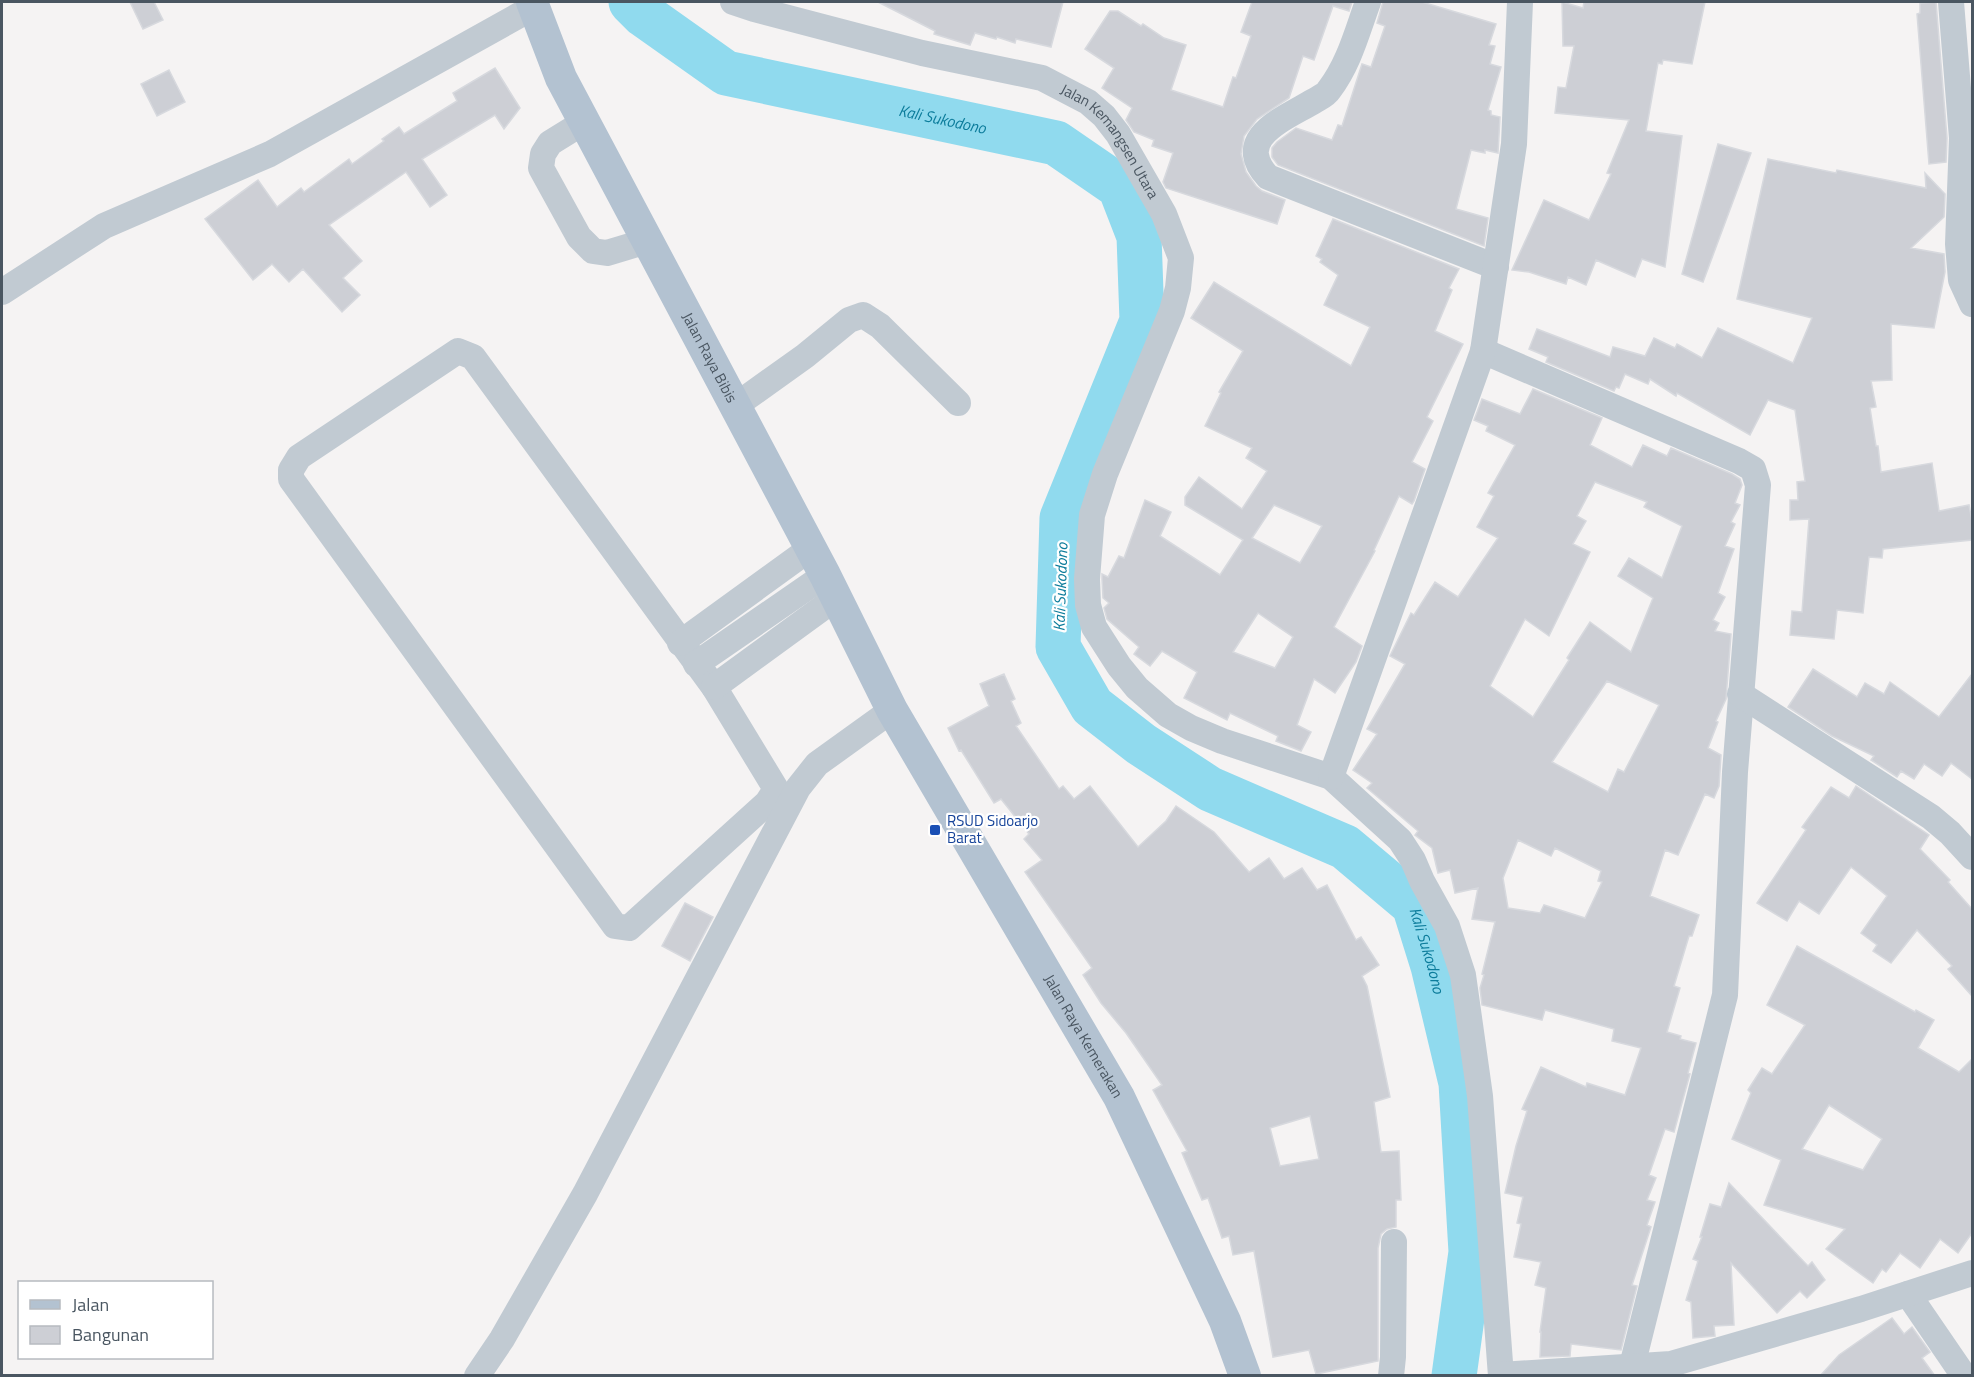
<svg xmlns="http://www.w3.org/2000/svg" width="1974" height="1377" font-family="'Titillium Web',sans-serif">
	<rect width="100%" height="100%" fill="#f5f3f3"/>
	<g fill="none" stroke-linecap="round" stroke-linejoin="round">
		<!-- river -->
		<path stroke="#90daee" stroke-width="45" id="s1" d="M631 2 644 15 726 73 1056 143 1120 187 1139 236 1142 321 1062 518 1058 647 1092 706 1141 744 1210 789 1345 847 1414 905 1433 966 1461 1083 1471 1252 1454 1376"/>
	</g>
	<!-- building -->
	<g fill="#cdcfd5" stroke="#d7d9de" stroke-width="1.5" fill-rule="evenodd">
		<path d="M130 2H154L163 20 143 29Z"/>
		<path d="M878 2H1063L1051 47 1016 39 1015 43 997 37 996 39 975 33 970 45 934 34 935 31Z"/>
		<path d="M1252 2H1352L1349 11 1333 6 1314 60 1303 56 1289 98 1257 119 1244 136 1241 154 1246 172 1256 186 1262 191 1285 200 1277 224 1166 188 1163 182 1173 153 1152 146 1154 140 1134 132 1126 120 1132 108 1102 88 1114 68 1085 49 1110 11H1118L1141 26 1143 24 1164 38 1186 45 1171 90 1223 107 1233 77 1236 78 1251 36 1241 32Z"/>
		<path d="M1383 2H1422L1496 24 1489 45 1495 46 1490 64 1501 67 1488 110 1491 111V115L1500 117 1498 153 1485 150V153L1471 150 1456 209 1488 218 1484 246 1278 165 1272 157V148L1277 142 1296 128 1332 140 1338 125 1342 126 1362 64 1371 67 1385 26 1377 23Z"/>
		<path d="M1562 2 1583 8 1584 2H1705L1692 64 1663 60 1662 64 1658 63 1646 131 1682 136 1665 267 1642 259 1635 277 1596 260 1586 285 1568 277 1566 284 1529 272 1512 270 1544 200 1589 220 1611 174 1607 173 1629 120 1555 113 1558 87 1566 88 1574 46H1563Z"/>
		<path d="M1936 2 1947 138 1946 162 1929 164 1917 14 1920 13V3Z"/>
		<path d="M495 68 520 108 504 129 495 115 422 159 447 195 430 207 406 172 329 225 362 261 343 278 360 295 342 312 303 269 289 282 272 264 253 280 205 219 258 180 277 207 301 188 304 192 349 159 352 164 384 141 382 139 399 127 404 134 457 101 453 93Z"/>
		<path d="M169 70 185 102 157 116 141 84Z"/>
		<path d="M1718 144 1751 153 1703 282 1682 274Z"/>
		<path d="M1768 159 1836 173 1837 170 1926 188 1925 173 1945 194 1944 217 1911 248 1944 254 1945 272 1934 328 1891 324 1892 380 1871 381 1876 407 1870 408 1876 446H1878L1881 472 1932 463 1939 511 1969 505 1972 521V540L1883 549 1882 558 1869 557 1863 613 1837 610 1834 639 1790 635 1792 611 1802 612 1809 519 1790 520V500H1798L1797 482 1805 481 1795 410 1768 400 1750 435 1677 393 1676 396 1650 379 1648 384 1625 374 1619 388 1616 387 1614 391 1546 362 1548 357 1529 349 1537 329 1610 357 1613 347 1645 356 1654 338 1675 348 1677 344 1702 358 1718 328 1793 363 1812 318 1737 299Z"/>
		<path d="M1333 219 1459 269 1449 288 1452 290 1435 331 1463 344 1427 417 1433 421 1412 462 1425 469 1414 501 1412 504 1399 496 1374 550 1375 551 1334 627 1362 646 1356 662 1335 693 1314 679 1297 725 1311 732 1301 751 1276 741 1278 736 1230 713 1227 720 1184 698 1197 672 1162 651 1150 666 1134 654 1139 647 1107 619 1104 608 1109 603 1103 598 1102 579V574L1108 577 1119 556 1124 558 1145 500 1171 512 1160 536 1220 575 1243 540 1185 505V497L1199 477 1242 509 1267 471 1246 458 1252 448 1205 426 1221 393 1219 392 1243 351 1191 318 1214 282 1351 366 1370 327 1324 305 1338 275 1320 262 1322 259 1316 256ZM1274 505 1322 526 1300 563 1252 538ZM1258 613 1293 637 1275 668 1233 652Z"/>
		<path d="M1533 389 1602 418 1590 445 1632 467 1643 445 1667 456 1671 448 1732 474 1740 479 1742 485 1735 503 1740 505 1731 522 1735 524 1725 546 1734 549 1718 593 1725 597 1713 620 1719 623 1715 631 1731 634 1726 699 1716 721 1718 722 1708 748 1721 755 1719 786 1714 798 1705 794 1678 855 1665 850 1650 896 1699 915 1692 936H1689L1674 986 1680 988 1667 1032 1681 1036 1680 1039 1696 1043 1688 1073 1690 1074 1674 1132 1665 1129 1649 1175 1656 1178 1647 1200 1655 1202 1647 1225 1651 1227 1632 1285 1637 1286 1621 1350 1571 1344 1570 1356 1540 1357 1541 1332H1540L1546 1288 1535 1285 1541 1262 1514 1257 1521 1224 1517 1223 1523 1197 1505 1193 1516 1146 1527 1111 1522 1109 1541 1067 1586 1087 1587 1083 1625 1095 1641 1048 1612 1041 1614 1029 1545 1010 1542 1020 1482 1005 1480 988 1484 975 1482 974 1495 922 1472 919 1478 888 1455 893 1450 870 1438 873 1432 848 1415 835 1418 831 1367 788 1372 783 1353 770 1377 734 1367 729 1405 664 1390 656 1411 613 1414 615 1435 582 1458 597 1498 538 1477 527 1494 496 1488 493 1515 445 1486 431 1488 426 1474 420 1482 399 1520 414ZM1595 482 1647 502 1644 507 1682 526 1662 578 1629 558 1618 576 1653 598 1631 652 1590 622 1567 658 1569 660 1533 717 1490 686 1525 619 1549 636 1590 552 1573 544 1586 521 1577 516ZM1607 681 1659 705 1624 772 1618 769 1608 792 1552 762ZM1518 840 1551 856 1555 848 1601 871 1598 881 1602 882 1585 918 1544 905 1540 913 1508 908 1503 878Z"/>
		<path d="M1813 669 1857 697 1865 683 1884 694 1890 682 1939 717 1972 674V779L1951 763 1942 776 1924 764 1914 779 1901 771 1897 777 1871 760 1874 756 1832 736 1788 707Z"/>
		<path d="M1004 674 1015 699 1011 701 1021 723 1016 726 1059 789 1063 786 1074 799 1090 786 1138 847 1166 821 1176 806 1214 832 1249 872 1269 858 1284 879 1302 868 1317 890 1327 885 1356 940 1361 937 1379 965 1362 976 1367 986 1390 1097 1374 1102 1381 1152 1399 1151 1401 1200H1396V1227L1387 1229 1381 1234 1378 1248V1361L1316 1374 1309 1350 1273 1357 1254 1251 1233 1255 1229 1236 1222 1238 1208 1198 1202 1200 1182 1153 1187 1151 1153 1090 1162 1085 1126 1033 1101 1003 1083 975 1092 968 1025 872 1042 860 1024 839 1029 834 1001 799 994 803 961 750 959 751 948 728 989 706 980 684ZM1310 1116 1319 1159 1280 1166 1270 1128Z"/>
		<path d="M1856 786 1929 835 1920 849 1950 880 1948 882 1972 909V996L1948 969 1952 966 1917 930 1891 963 1873 951 1877 945 1861 933 1887 896 1851 867 1819 914 1799 901 1787 921 1757 903 1806 830 1802 827 1831 787 1849 798Z"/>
		<path d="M685 903 713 917 690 961 662 946Z"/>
		<path d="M1797 946 1915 1012 1916 1010 1934 1020 1918 1048 1959 1072 1972 1059V1233L1958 1253 1940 1239 1920 1268 1900 1253 1886 1272 1882 1269 1873 1283 1826 1249 1845 1229 1764 1205 1781 1160 1732 1139 1751 1093 1748 1090 1762 1068 1772 1074 1805 1025 1767 1005ZM1829 1105 1882 1139 1863 1170 1802 1149Z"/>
		<path d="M1729 1183 1808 1266 1812 1262 1825 1280 1807 1298 1800 1291 1777 1313 1731 1263 1734 1325 1714 1326 1715 1336 1693 1338 1691 1302 1686 1300 1698 1261 1693 1259 1702 1237H1700L1710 1204 1721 1207Z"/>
		<path d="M1892 1318 1904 1334 1912 1327 1930 1352 1922 1358 1935 1376H1820L1839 1355Z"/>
	</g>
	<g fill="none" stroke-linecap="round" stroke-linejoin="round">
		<!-- minor -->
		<g stroke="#c1cad2" stroke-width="26">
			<path id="s2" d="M733 2 754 9 922 53 1042 78 1088 102 1104 116 1118 134 1164 214 1181 258 1178 288 1172 311 1105 474 1092 515 1087 579 1088 605 1094 627 1119 666 1137 688 1168 715 1191 728 1222 741 1331 777 1400 840 1413 860 1422 881 1447 926 1463 975 1480 1096 1501 1376"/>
			<path d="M1368 2C1357 32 1349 64 1329 90 1326 95 1319 98 1314 101 1284 119 1232 138 1268 177L1496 267"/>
			<path d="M1951 2 1962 138 1958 244 1961 280 1972 304"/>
			<path d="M584 122 550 143 543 154 541 168 579 237 593 251 607 253 647 241"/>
			<path d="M2 292 104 226 270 154 534 7"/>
			<path d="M458 351 473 357 714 687 776 789 767 803 629 928 615 926 291 479V470L299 457Z"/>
			<path d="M1483 351 1739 461 1753 469 1758 485 1735 772 1725 995 1632 1366"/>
			<path d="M735 406 805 356 849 320 863 315 880 326 958 403"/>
			<path d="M680 643 811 548"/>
			<path d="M696 664 825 575"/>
			<path d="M714 687 836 598"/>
			<path d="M1740 694 1931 817 1950 833 1972 857"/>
			<path d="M1331 777 1483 351 1514 144 1520 2"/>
			<path d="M1908 1294 1964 1376"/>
			<path d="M1501 1375 1671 1364 1861 1309 1972 1273"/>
			<path d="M477 1376 502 1339 585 1194 798 788 817 764 892 710"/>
			<path d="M1391 1376 1393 1357 1394 1242"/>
		</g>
		<!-- major -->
		<path stroke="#b3c2d1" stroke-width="32" id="s3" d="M532 2 561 78 825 575 892 710 1119 1097 1225 1321 1245 1376"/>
	</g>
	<!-- markers -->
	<rect fill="#1a4fb4" stroke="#fff" stroke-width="2" x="929" y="824" width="12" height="12" rx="3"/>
	<g text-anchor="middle" stroke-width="4.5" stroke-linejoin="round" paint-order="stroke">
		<!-- street labels -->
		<g font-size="15" fill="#4a5661" stroke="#fff">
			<text dy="5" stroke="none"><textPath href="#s2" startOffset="414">Jalan Kemangsen Utara</textPath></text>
			<text dy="5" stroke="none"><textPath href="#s3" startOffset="398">Jalan Raya Bibis</textPath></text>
			<text dy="5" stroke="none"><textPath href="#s3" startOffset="1173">Jalan Raya Kemerakan</textPath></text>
		</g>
		<!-- transit labels -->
		<g font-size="15" fill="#164399" stroke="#fff" text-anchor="start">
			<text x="947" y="826">RSUD Sidoarjo<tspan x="947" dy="17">Barat</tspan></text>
		</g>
		<!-- water labels -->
		<g font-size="16" font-style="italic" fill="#0c7c9b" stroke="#fff">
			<text dy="6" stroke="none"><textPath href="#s1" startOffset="340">Kali Sukodono</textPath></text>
			<text transform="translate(1060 587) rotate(-88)" y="6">Kali Sukodono</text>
			<text dy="6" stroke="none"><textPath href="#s1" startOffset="1510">Kali Sukodono</textPath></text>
		</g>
	</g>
	<!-- border -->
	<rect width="1974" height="1377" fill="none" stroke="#4a5661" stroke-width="6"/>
	<!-- legend -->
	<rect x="18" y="1281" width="195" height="78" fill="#ffffff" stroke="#b7bbc0" stroke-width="1.5"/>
	<rect x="30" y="1300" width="30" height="9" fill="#b3c2d1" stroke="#b7bbc0" stroke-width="1.5"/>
	<text x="72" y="1311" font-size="18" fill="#4a5661">Jalan</text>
	<rect x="30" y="1326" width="30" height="18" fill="#cdcfd5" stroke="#b7bbc0" stroke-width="1.5"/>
	<text x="72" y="1341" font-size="18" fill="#4a5661">Bangunan</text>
</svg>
